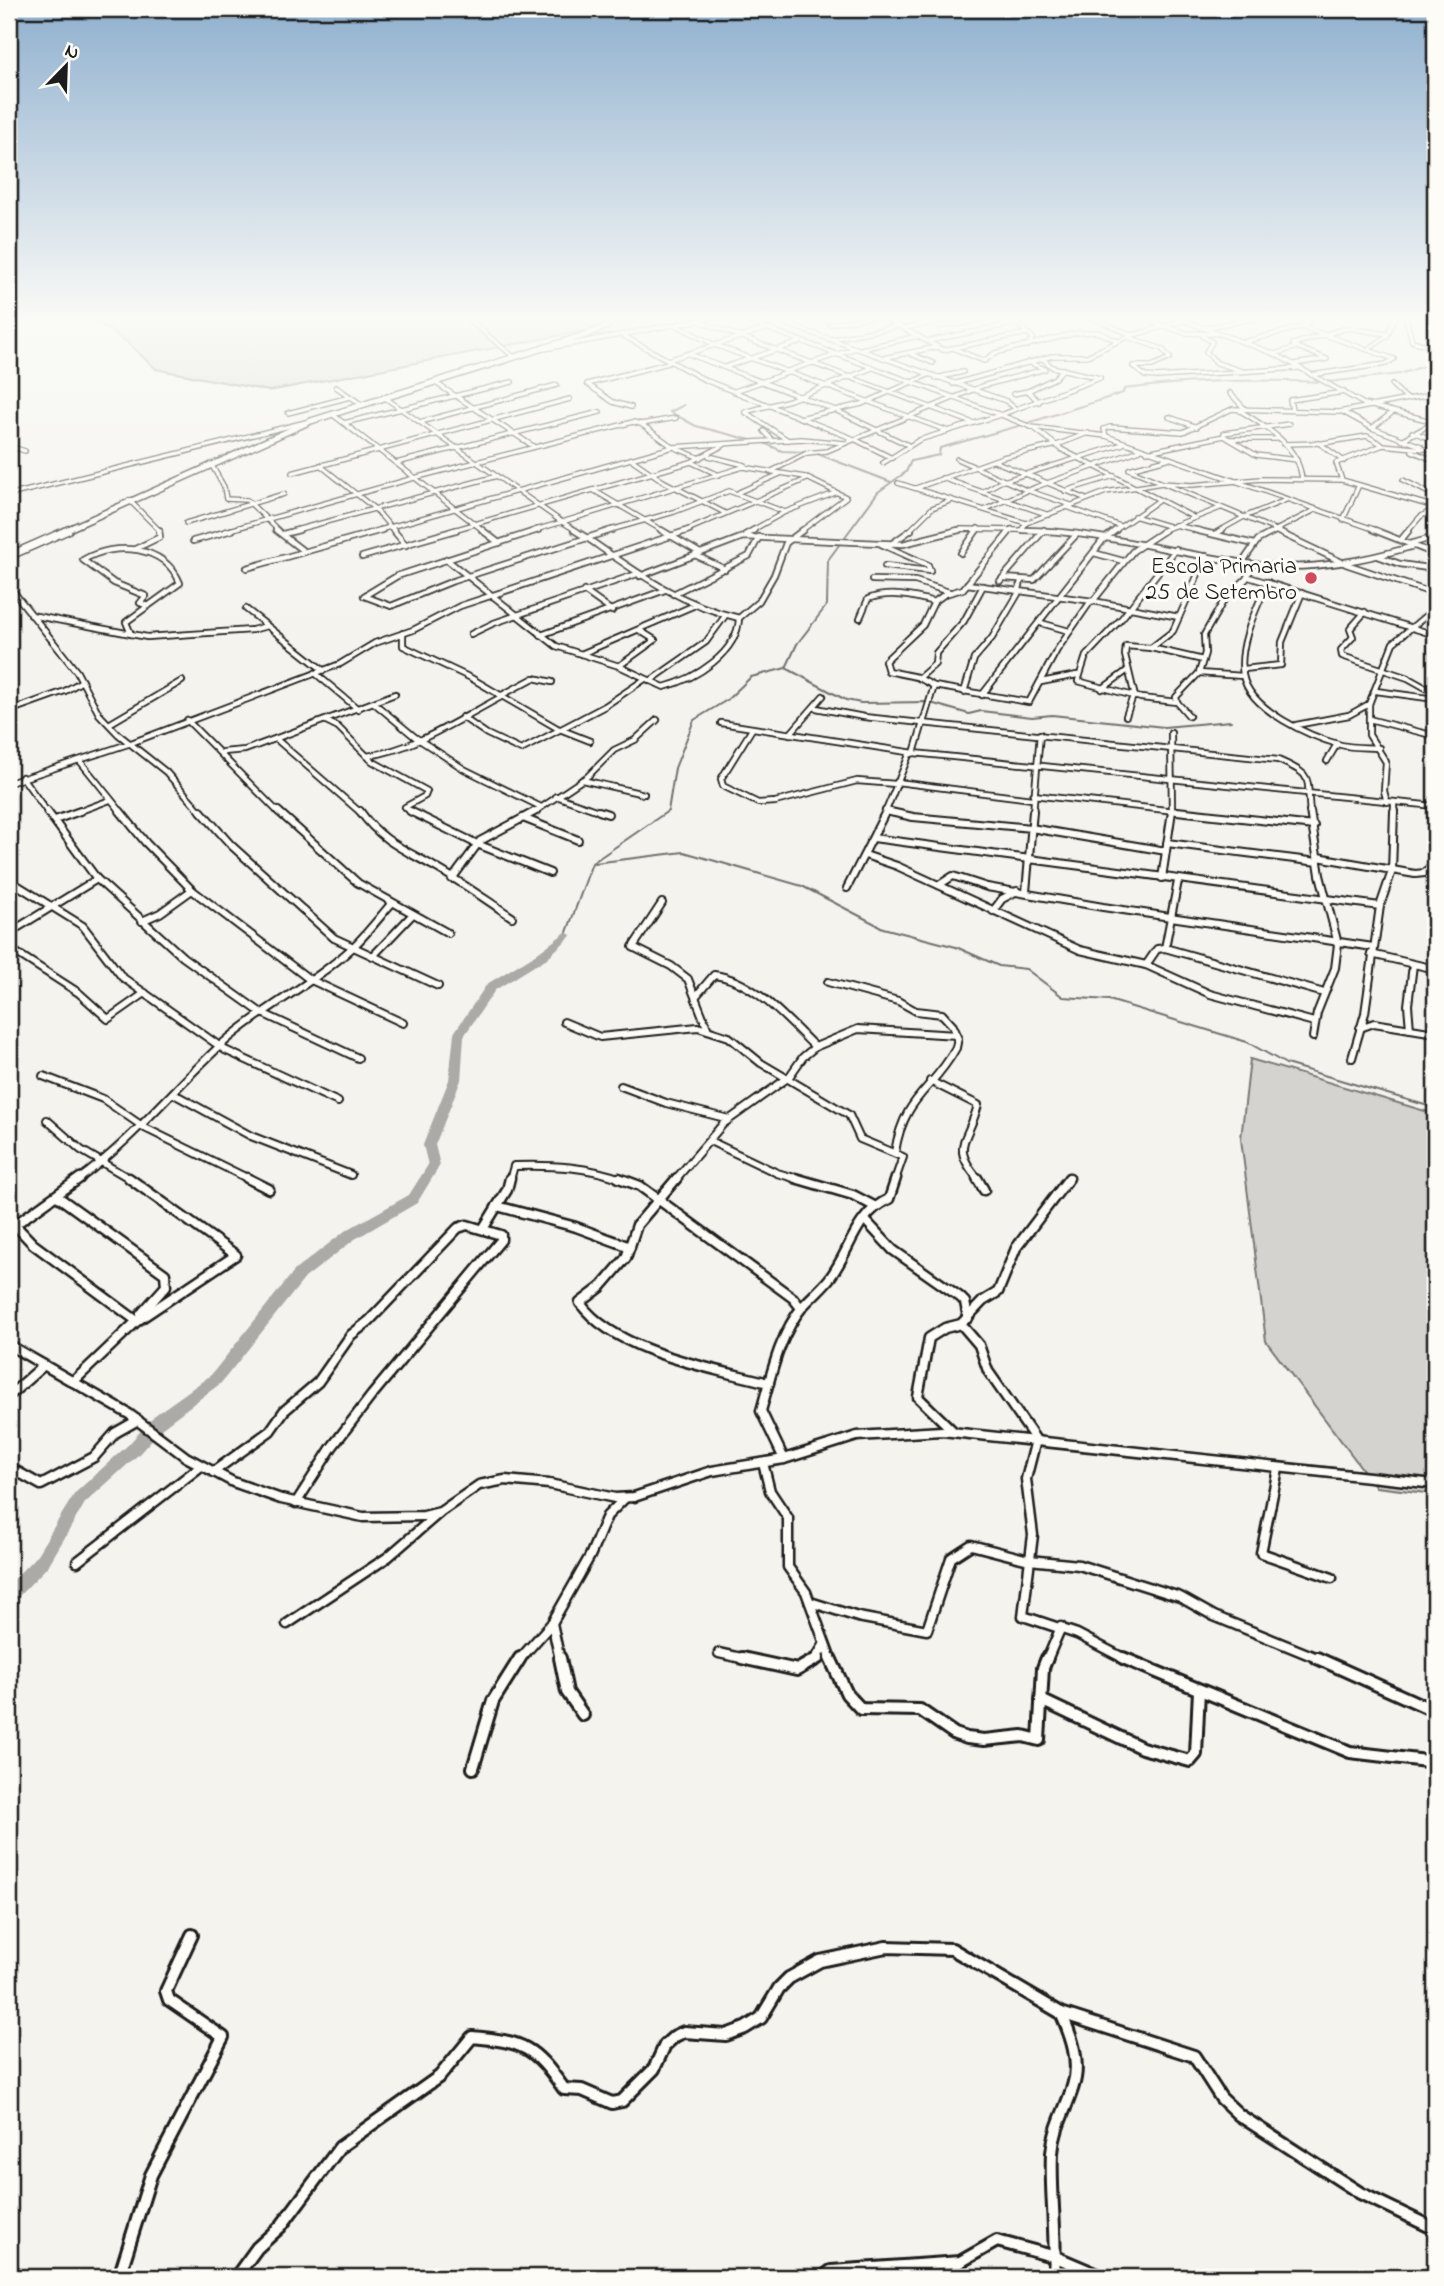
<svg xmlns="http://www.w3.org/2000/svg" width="1444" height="2286" font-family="'Indie Flower',sans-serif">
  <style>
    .built { fill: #e4e3de }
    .green { fill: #d4d3cf; stroke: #787876; stroke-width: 2 }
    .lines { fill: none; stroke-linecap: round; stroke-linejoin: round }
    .stream { stroke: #72716f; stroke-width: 2 }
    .river { fill: #abaaa6; fill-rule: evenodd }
    .street-far4-casing { stroke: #1c1c1c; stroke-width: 6 }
    .street-far3-casing { stroke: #1c1c1c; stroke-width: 8 }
    .street-far2-casing { stroke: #1c1c1c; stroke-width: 10 }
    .street-far1-casing { stroke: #1c1c1c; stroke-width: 13 }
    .street-casing { stroke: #1c1c1c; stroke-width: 16 }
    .secondary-far1-casing { stroke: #1c1c1c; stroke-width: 8 }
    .secondary-casing { stroke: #1c1c1c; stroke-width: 10 }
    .street-far4 { stroke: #fdfcf7; stroke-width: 3.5 }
    .street-far3 { stroke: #fdfcf7; stroke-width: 4.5 }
    .street-far2 { stroke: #fdfcf7; stroke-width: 6 }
    .street-far1 { stroke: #fdfcf7; stroke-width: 8 }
    .street { stroke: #fdfcf7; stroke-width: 10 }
    .secondary-far1 { stroke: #fdfcf7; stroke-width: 5 }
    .secondary { stroke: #fdfcf7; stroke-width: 7 }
    .poi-dot { fill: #d1495b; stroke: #fdfcf7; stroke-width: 2.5 }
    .labels { text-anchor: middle; stroke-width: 6; stroke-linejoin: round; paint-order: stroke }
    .far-poi-label { font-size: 23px; fill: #1c1c1c; stroke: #fdfcf7; text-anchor: end }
  </style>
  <rect width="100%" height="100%" fill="#f4f3ee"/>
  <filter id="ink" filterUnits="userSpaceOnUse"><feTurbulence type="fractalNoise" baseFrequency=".0143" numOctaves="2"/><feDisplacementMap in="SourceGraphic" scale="14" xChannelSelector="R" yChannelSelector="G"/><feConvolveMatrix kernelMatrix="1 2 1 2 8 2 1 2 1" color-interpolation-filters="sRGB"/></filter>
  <g filter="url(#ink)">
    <path class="built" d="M624 315H715L606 337 598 332 620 322Z"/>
    <g class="green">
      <path d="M87 315H576L594 329 269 391 156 369 128 343Z"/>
      <path d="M1250 1059 1435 1114V1494L1376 1487 1266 1341 1241 1139Z"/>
    </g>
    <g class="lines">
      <g class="stream">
        <path d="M1328 382 1400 374 1433 363"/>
        <path d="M684 405 670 412 696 426 755 441"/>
        <path d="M1028 423 1123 393 1124 389C1190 380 1257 379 1323 382"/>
        <path d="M764 443 782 451 806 452"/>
        <path d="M815 453 891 482"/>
        <path d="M786 668 846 700 861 703 927 702 969 714 981 711 1032 717 1052 715 1164 727 1231 721"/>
        <path d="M594 863 684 852 802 886 883 928 956 947 999 966 1026 969 1063 997 1109 1000 1247 1042 1286 1064 1435 1108"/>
        <path d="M566 935 592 863 668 811 675 768 694 720 727 700 751 677 786 668 797 644 827 605 828 560 878 492 906 472 911 461 939 455 940 448 1022 425"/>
      </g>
      <path class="river" d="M566 932 571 935 570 937 547 958 495 990 464 1036 461 1080 435 1145 440 1165 417 1203 355 1239 305 1278 221 1383 165 1425 138 1455 85 1503 48 1566 15 1600 9 1603V1584L36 1556 75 1493 128 1445 155 1415 211 1375 295 1270 345 1231 409 1195 428 1165 423 1145 449 1080 454 1033 487 984 539 952Z"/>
      <g class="street-far4-casing">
        <g id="street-far4">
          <path d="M385 315H411"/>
          <path d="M463 315 514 357"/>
          <path d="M731 315 1001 415"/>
          <path d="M761 315 1006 401 1016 409 1001 415 1031 427 1106 436 1379 531"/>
          <path d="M879 315 943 350 1027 333"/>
          <path d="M919 315 940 327"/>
          <path d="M1007 315 1033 338 1027 346"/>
          <path d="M1085 315 1132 335"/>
          <path d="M1133 315 1185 333 1217 334"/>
          <path d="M1169 315 1275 354 1364 404 1435 422"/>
          <path d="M1405 315 1412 341 1426 345"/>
          <path d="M699 321 973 423"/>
          <path d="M778 321 801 315"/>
          <path d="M830 324 881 315"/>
          <path d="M676 325 715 345 948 431"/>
          <path d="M937 326 960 324 997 315"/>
          <path d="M1302 327 1394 359 1386 364 1311 375"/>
          <path d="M905 328 931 323"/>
          <path d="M1202 328 1275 315"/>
          <path d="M622 335 705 380 854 439 892 458"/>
          <path d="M1203 336 1212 342 1206 352 1217 363 1242 371"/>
          <path d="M1128 337 1162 349 1170 358 1152 366H1133"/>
          <path d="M832 339 899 326"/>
          <path d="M928 341 1017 323"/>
          <path d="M1243 342 1302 327 1315 315"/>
          <path d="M544 349 727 315"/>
          <path d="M861 349 918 336"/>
          <path d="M955 349 984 361 995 353 1076 333 1098 332 1118 341"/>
          <path d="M1369 349 1387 336 1396 315"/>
          <path d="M689 354 835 410 908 445"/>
          <path d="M911 354 933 363"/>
          <path d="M1275 354 1297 347 1293 344 1347 328 1387 334"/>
          <path d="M883 358 937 347"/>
          <path d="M1043 359 1052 367 1100 378"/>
          <path d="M668 360 765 329"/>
          <path d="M1294 364 1327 359 1297 347"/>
          <path d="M1133 366 1145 376 1157 377 1299 368"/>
          <path d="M725 367 800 342"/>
          <path d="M785 372 856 348"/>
          <path d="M936 378 963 372"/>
          <path d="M9 381 12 378"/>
          <path d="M434 382 533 446"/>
          <path d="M953 384 1052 356H1087L1127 337 1182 321"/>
          <path d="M1392 385 1407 399"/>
          <path d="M336 387 361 404"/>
          <path d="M735 391 787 373"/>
          <path d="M1230 393 1245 409"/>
          <path d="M1013 394 1028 391"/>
          <path d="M384 397 562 522"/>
          <path d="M1039 402 1028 391 1055 378 1063 369"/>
          <path d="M631 407 613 402 587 384 668 363"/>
          <path d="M1016 409 1100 378"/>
          <path d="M1239 410C1266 427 1298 444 1302 479"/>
          <path d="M1292 410 1290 400 1344 392"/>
          <path d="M1343 412 1372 428 1421 446"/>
          <path d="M288 413 350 397"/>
          <path d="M332 414 484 531"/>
          <path d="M1169 417 1197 427"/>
          <path d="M800 418 862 404 928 375"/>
          <path d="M420 422 557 385"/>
          <path d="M344 423 512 382"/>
          <path d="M641 424 673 447 700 458"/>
          <path d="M1034 428 1061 449 1193 517"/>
          <path d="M1372 428 1393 412"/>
          <path d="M764 431 773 441"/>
          <path d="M1412 432 1435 440"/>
          <path d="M1106 436 1104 429 1110 427 1183 432 1232 409 1339 412 1435 394"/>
          <path d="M1224 436 1256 455 1297 460"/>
          <path d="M1230 439H1277"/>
          <path d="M788 440 745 412 790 400 872 368"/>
          <path d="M1402 440 1435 422"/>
          <path d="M1319 443 1344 461"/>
          <path d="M1283 444 1323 443 1367 436 1383 445"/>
          <path d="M9 446 25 451"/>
          <path d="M1412 451 1435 461"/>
          <path d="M1147 452 1224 436V433L1289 424"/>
          <path d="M709 456 745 465"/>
          <path d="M631 459 663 481 725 513"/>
          <path d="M957 459 1026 490 1071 505"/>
          <path d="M1167 459 1129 469 1278 531"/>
          <path d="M994 461 1084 498"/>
          <path d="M691 462 719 475"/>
          <path d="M396 463 600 412"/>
          <path d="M883 463 919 440 1000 415"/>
          <path d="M211 464 224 487 226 499 247 500 279 531"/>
          <path d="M320 465 375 509 394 531"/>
          <path d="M770 472 807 453 827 451 982 386 1045 369 1028 362"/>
          <path d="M292 473 570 399"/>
          <path d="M942 478 1049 515"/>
          <path d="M1342 480 1336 463 1383 445 1435 450"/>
          <path d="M1403 480 1435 496"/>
          <path d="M898 483 1026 523"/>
          <path d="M916 488 1003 457 1057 445 1088 433"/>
          <path d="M593 490 663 531"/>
          <path d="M1065 491 1114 476"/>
          <path d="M739 492 780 474"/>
          <path d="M982 492 1000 482 1123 444"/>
          <path d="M9 495 310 421"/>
          <path d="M129 500 160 531"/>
          <path d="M1067 507 1120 526"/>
          <path d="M986 509 1036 487 1140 450"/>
          <path d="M1134 516 1168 526"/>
          <path d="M1343 520 1359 485"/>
          <path d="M562 522 577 531"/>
          <path d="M562 522 743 467 805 477 846 497 801 531"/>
          <path d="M186 523 284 494"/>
          <path d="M1175 525 1202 531"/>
          <path d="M1022 529 1026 523 1106 492 1162 483 1192 485 1261 479 1342 480 1435 507"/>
          <path d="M226 531 414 478 633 422 641 424 676 418"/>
          <path d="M292 531 497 476"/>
          <path d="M376 531 673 447 802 439 845 443"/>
          <path d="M450 531 691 462 724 445"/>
          <path d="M532 531 562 522"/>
          <path d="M607 531 674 512 729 491 785 512"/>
          <path d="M685 531 807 479"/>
          <path d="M751 531 785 512 835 493"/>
          <path d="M909 531 932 508 952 500"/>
          <path d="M952 531 962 529 1056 531"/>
          <path d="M976 531 978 528"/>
          <path d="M1010 531 1012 529"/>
          <path d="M1114 531 1158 501"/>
          <path d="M1161 531 1220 508"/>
          <path d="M1219 531 1244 517 1286 500"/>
          <path d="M1274 531 1315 510"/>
          <path d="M1408 531 1420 517 1435 508"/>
        </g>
      </g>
      <g class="street-far3-casing">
        <g id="street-far3">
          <path d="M276 530 302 550"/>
          <path d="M393 530 406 545"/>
          <path d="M482 530 499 543"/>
          <path d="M538 530 397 576 364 596 391 606 453 581 587 538"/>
          <path d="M574 530 587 538"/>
          <path d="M661 530 700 553"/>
          <path d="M1011 530 963 589 945 594 934 602 923 625 885 661 888 671 917 677 934 686 914 753 1435 806"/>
          <path d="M1023 530C1104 531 1182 556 1261 565 1313 571 1365 560 1414 546"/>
          <path d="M1195 530 1254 544"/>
          <path d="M1274 530 1346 564 1435 594"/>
          <path d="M1374 530 1435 554"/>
          <path d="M283 534 299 530"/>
          <path d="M1215 534 1222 530"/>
          <path d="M745 535 754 530"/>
          <path d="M587 538C635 571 680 605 739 618L759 601 774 575 786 543 803 530"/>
          <path d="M587 538 612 530"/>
          <path d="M1401 540 1409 530"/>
          <path d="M193 541 232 530"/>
          <path d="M881 544 928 565 930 571"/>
          <path d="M891 544 911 530"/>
          <path d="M1410 544 1435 537"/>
          <path d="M135 549 160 537 159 530"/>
          <path d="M1176 549 1122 618 1086 656 1078 681 1141 698 1177 702 1189 716"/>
          <path d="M961 553 977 530"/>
          <path d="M1094 553 1123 561"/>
          <path d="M695 555 725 569"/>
          <path d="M1378 556 1400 564 1435 569"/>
          <path d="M362 557 456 530"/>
          <path d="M446 559 556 646 619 666 664 687C695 679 738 653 739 618"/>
          <path d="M1242 563 1258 540 1277 530"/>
          <path d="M885 566 930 571"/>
          <path d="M247 568 382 530"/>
          <path d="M640 576 743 537 903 544 959 530"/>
          <path d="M1249 577 1435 635"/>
          <path d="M1003 578 1034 580 1077 534"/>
          <path d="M872 580 915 581 949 592"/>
          <path d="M1000 581 1044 530"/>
          <path d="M1268 582C1256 610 1238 644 1243 675 1249 710 1311 737 1341 745 1353 748 1366 747 1379 748"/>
          <path d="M967 584 1093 601 1179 617"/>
          <path d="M9 586 77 672 99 714 118 734 166 772 202 813"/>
          <path d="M584 591 612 611"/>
          <path d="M673 594 749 556 759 537"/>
          <path d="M1093 601 1133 551 1165 530"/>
          <path d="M246 609 323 670"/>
          <path d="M1365 612 1350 629 1353 637 1341 650 1342 656 1408 678 1426 688"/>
          <path d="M31 615 147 637 252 630 267 626"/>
          <path d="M860 618 868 599C889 591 913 596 934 602"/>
          <path d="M1041 623 1069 631"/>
          <path d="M403 633V646L471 678 557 728 590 741"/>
          <path d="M131 634 126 622 180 583C165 545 115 541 83 560L114 583 146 596 140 603 148 606"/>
          <path d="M471 634 494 623 637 574"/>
          <path d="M541 635 665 590"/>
          <path d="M1151 648 1173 631 1206 556"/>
          <path d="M581 654 695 605"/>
          <path d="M619 666 655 640 639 630"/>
          <path d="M1244 669 1281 665 1282 642 1302 593"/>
          <path d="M315 673 358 709"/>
          <path d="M1199 673 1243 676"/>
          <path d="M919 678 935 664 936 653 964 621 983 586"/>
          <path d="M650 681 706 642 725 616"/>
          <path d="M1041 682 1077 675"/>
          <path d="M934 686 1029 702 1057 650 1091 601"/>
          <path d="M1102 689 1128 670"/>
          <path d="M1376 691 1435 699"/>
          <path d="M964 692 974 659 992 638 1018 594 1021 581"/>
          <path d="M502 695 534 678 552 682"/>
          <path d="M982 695 1103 540 1116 530"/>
          <path d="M1135 697 1125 655 1126 646 1151 648 1203 660"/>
          <path d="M1177 702 1176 697 1199 673 1205 653 1204 635 1224 600 1246 579 1253 565"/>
          <path d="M374 703 415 737 464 769 541 807"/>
          <path d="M816 708 864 717 1278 760C1315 776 1306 776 1310 813"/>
          <path d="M9 711 65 691 82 681"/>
          <path d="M1126 716 1133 696"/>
          <path d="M462 717 487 734 521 750 605 706 645 679"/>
          <path d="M1369 719 1435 736"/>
          <path d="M187 720 279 813"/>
          <path d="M326 721 338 727 372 761 427 791 425 796 405 807 412 813"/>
          <path d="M721 723 914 753"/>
          <path d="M109 724 182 681"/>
          <path d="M1296 725 1349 715 1369 704"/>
          <path d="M752 729 721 779 723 786 758 803 775 802 857 781 896 784"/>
          <path d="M1171 733 1172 813"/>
          <path d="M790 734 823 696"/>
          <path d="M276 739 361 813"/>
          <path d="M9 741 13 746"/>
          <path d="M223 752 245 750 395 694"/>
          <path d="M367 756C414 750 461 718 503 696"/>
          <path d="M80 761 122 813"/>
          <path d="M1327 761 1337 744"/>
          <path d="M22 777 48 813"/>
          <path d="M582 780 644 794"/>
          <path d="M897 782 1032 799"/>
          <path d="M9 783 131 743 340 664 375 643 413 630 460 606 689 530"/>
          <path d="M1033 795 1193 813"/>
          <path d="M556 796 604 813"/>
          <path d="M1387 802 1384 791 1386 762 1369 735V704L1393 643 1435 608"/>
          <path d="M886 811 893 813"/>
          <path d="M75 813 110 800"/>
          <path d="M533 813 588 776 614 750 635 740 657 720"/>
          <path d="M885 813 909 755 914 753"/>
          <path d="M1033 813 1040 734"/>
          <path d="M1394 813V803"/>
        </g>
      </g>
      <g class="street-far2-casing">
        <g id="street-far2">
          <path d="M47 811 97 879 183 957 260 1012 358 1058"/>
          <path d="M120 811 146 843 192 890 309 979 403 1023"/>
          <path d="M201 811 231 845 334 938 438 986"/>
          <path d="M278 811 358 883 448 933"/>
          <path d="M360 811C380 840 403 849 433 866 460 881 486 900 512 917"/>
          <path d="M410 811 477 844 550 873"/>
          <path d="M599 811 608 814"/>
          <path d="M886 811 913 817 1031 828 1166 851"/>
          <path d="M1177 811 1314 826"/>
          <path d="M1310 811 1320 875 1338 944 1335 968 1317 1013 1313 1037"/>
          <path d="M523 818 578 840"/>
          <path d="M55 820 80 811"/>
          <path d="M873 838 1380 906"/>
          <path d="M1167 843 1318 862"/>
          <path d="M865 855 897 866 1080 950 1146 965 1210 994 1314 1022"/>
          <path d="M1318 857 1415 874 1425 873 1435 862"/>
          <path d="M1162 878 1172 811"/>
          <path d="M452 879 480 841 536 811"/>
          <path d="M9 880 83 926 122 977 225 1050 338 1102"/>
          <path d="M939 885 953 876 987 887 1103 907 1373 947"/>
          <path d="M847 888 886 811"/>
          <path d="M1026 892 1033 811"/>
          <path d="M662 903 633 947 671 966 688 979 708 1030"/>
          <path d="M993 911 1002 899 1017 891"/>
          <path d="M142 921 160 913 192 890"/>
          <path d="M9 933 97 879"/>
          <path d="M9 948 79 993 108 1019 145 993"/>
          <path d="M1165 948 1178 881"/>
          <path d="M1371 954 1435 969"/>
          <path d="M373 956 412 915"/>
          <path d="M1146 965 1157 949 1165 948 1324 993"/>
          <path d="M828 982 898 1001 916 1011 942 1014 953 1026 958 1037 956 1048C933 1091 904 1095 895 1152"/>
          <path d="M696 996 714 975C754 980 787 1020 815 1047"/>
          <path d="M564 1022 600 1037 698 1027 729 1037 761 1063 849 1115 860 1139 903 1157 895 1180"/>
          <path d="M1360 1028 1374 1023 1435 1033"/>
          <path d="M1410 1029 1408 1005 1413 965"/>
          <path d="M1352 1058 1365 1013 1380 906 1392 871 1394 811"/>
          <path d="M43 1076 103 1099 145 1128 251 1180"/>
          <path d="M930 1081 978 1105C968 1143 949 1145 979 1180"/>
          <path d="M621 1086 666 1103 729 1119"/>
          <path d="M174 1094 251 1136 351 1175"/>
          <path d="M47 1120 81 1150 132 1180"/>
          <path d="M710 1141 777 1173 801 1180"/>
          <path d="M78 1180C132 1141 173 1089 222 1044 262 1008 312 985 352 948 366 935 378 919 391 904"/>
          <path d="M510 1180 514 1166C552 1165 588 1166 624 1180"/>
          <path d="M675 1180 723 1124 789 1077 803 1057 815 1047 858 1029 957 1035"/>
          <path d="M1068 1180 1070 1177"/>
        </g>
      </g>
      <g class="street-far1-casing">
        <g id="street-far1">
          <path d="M247 1178 269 1189"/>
          <path d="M619 1178 640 1186 793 1298 801 1308"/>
          <path d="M677 1178 637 1225 626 1258 601 1287 580 1303C616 1353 712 1368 769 1383"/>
          <path d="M795 1178 853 1195 874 1206"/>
          <path d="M977 1178 984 1190"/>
          <path d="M57 1196 165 1274 166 1286 141 1314"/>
          <path d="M497 1206 576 1227 630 1247"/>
          <path d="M865 1220 893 1250 960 1297 965 1302 968 1318"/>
          <path d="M15 1225 33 1244 137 1321"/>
          <path d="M9 1229 80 1178"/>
          <path d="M483 1229 507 1190 510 1178"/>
          <path d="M961 1324 979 1345 988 1371 1036 1440 1026 1479 1033 1535 1023 1616 1077 1634 1127 1660"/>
          <path d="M9 1345 129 1414 186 1457 233 1482 281 1499 363 1517 424 1516 440 1512 479 1485 505 1480 549 1484 615 1498 634 1497 712 1471 784 1459 857 1436 942 1431 1435 1484"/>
          <path d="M73 1382 137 1321 236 1255 129 1178"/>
          <path d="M9 1396 44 1365"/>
          <path d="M953 1431 918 1397 929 1338 945 1328 961 1324 983 1301 998 1292 1016 1248 1069 1178"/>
          <path d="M784 1459 761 1411C771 1376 779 1335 803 1306 811 1297 821 1289 829 1279 851 1251 854 1215 889 1199L896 1178"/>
          <path d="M763 1463 770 1491 788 1518V1567L806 1592 831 1660"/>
          <path d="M9 1467 41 1485 94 1457 115 1433 138 1420"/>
          <path d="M1278 1469 1261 1553 1332 1578"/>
          <path d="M213 1472 270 1431 284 1411 318 1382 351 1335 369 1321 458 1228 467 1225 501 1235V1240L372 1395 332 1447 296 1503"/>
          <path d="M77 1562 201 1466"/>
          <path d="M810 1602 858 1617 927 1630 951 1558 971 1545 1029 1560 1079 1565 1180 1597 1214 1616 1322 1660"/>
          <path d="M552 1623 560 1660"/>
          <path d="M287 1624 388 1557 439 1513"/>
          <path d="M719 1653 750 1660"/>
          <path d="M519 1660 552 1623 590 1556 607 1516 625 1498"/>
          <path d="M815 1660 824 1645"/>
          <path d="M1047 1660 1061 1627"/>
        </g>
      </g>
      <g class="street-casing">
        <g id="street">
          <path d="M560 1658 567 1692 583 1715"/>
          <path d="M742 1658 797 1670 818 1658"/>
          <path d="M830 1658 847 1694 861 1709 920 1710 955 1734 967 1738 984 1740 1023 1736 1039 1740 1043 1668 1047 1658"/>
          <path d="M1123 1658 1350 1752 1435 1762"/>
          <path d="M1317 1658 1435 1711"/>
          <path d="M1041 1700 1142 1748 1190 1761 1196 1754 1199 1690"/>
          <path d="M473 1768 493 1701 520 1658"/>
          <path d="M119 2277 151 2175 223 2037 169 2000 166 1991 192 1935"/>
          <path d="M236 2277 257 2248 281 2226 340 2147 440 2076 472 2037C525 2042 533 2046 564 2089L582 2090 612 2103 622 2101 654 2069 665 2045 675 2036 684 2032 726 2035 745 2028 761 2018 779 1988 789 1978 820 1961 886 1947 952 1949 1061 2013 1194 2056 1221 2098 1239 2115 1360 2193 1435 2229"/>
          <path d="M823 2277 831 2271 960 2262 997 2241 1056 2257 1103 2277"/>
          <path d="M1054 2277C1057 2235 1050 2194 1052 2153 1054 2127 1066 2110 1073 2086 1081 2062 1071 2035 1061 2013"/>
        </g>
      </g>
      <g class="secondary-far1-casing">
        <path id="secondary-far1" d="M64 531 311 421 588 334 607 326 618 315"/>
      </g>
      <g class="secondary-casing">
        <path id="secondary" d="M9 556 68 530"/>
      </g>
      <use href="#street-far4" class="street-far4"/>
      <use href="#street-far3" class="street-far3"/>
      <use href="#street-far2" class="street-far2"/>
      <use href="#street-far1" class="street-far1"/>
      <use href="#street" class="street"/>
      <use href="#secondary-far1" class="secondary-far1"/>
      <use href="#secondary" class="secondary"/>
    </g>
  </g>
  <linearGradient id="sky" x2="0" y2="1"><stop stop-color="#8fb0ce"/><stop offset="0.5" stop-color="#fafaf7"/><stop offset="1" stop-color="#fafaf7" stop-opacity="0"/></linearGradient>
  <rect width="1444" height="636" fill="url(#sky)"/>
  <circle class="poi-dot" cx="1311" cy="578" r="7"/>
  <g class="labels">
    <g class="far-poi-label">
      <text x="1297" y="573">Escola Primaria<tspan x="1297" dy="26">25 de Setembro</tspan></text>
    </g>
  </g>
  <rect width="1444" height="2286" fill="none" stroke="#fdfcf7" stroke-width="35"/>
  <rect x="18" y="18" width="1409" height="2251" fill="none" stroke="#1c1c1c" stroke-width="2.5" filter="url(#ink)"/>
  <g transform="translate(66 66) rotate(23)" stroke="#fdfcf7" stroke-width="5" paint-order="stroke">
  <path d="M0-5L12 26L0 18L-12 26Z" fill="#1c1c1c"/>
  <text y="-10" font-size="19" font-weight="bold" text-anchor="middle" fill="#1c1c1c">N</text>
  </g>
</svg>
